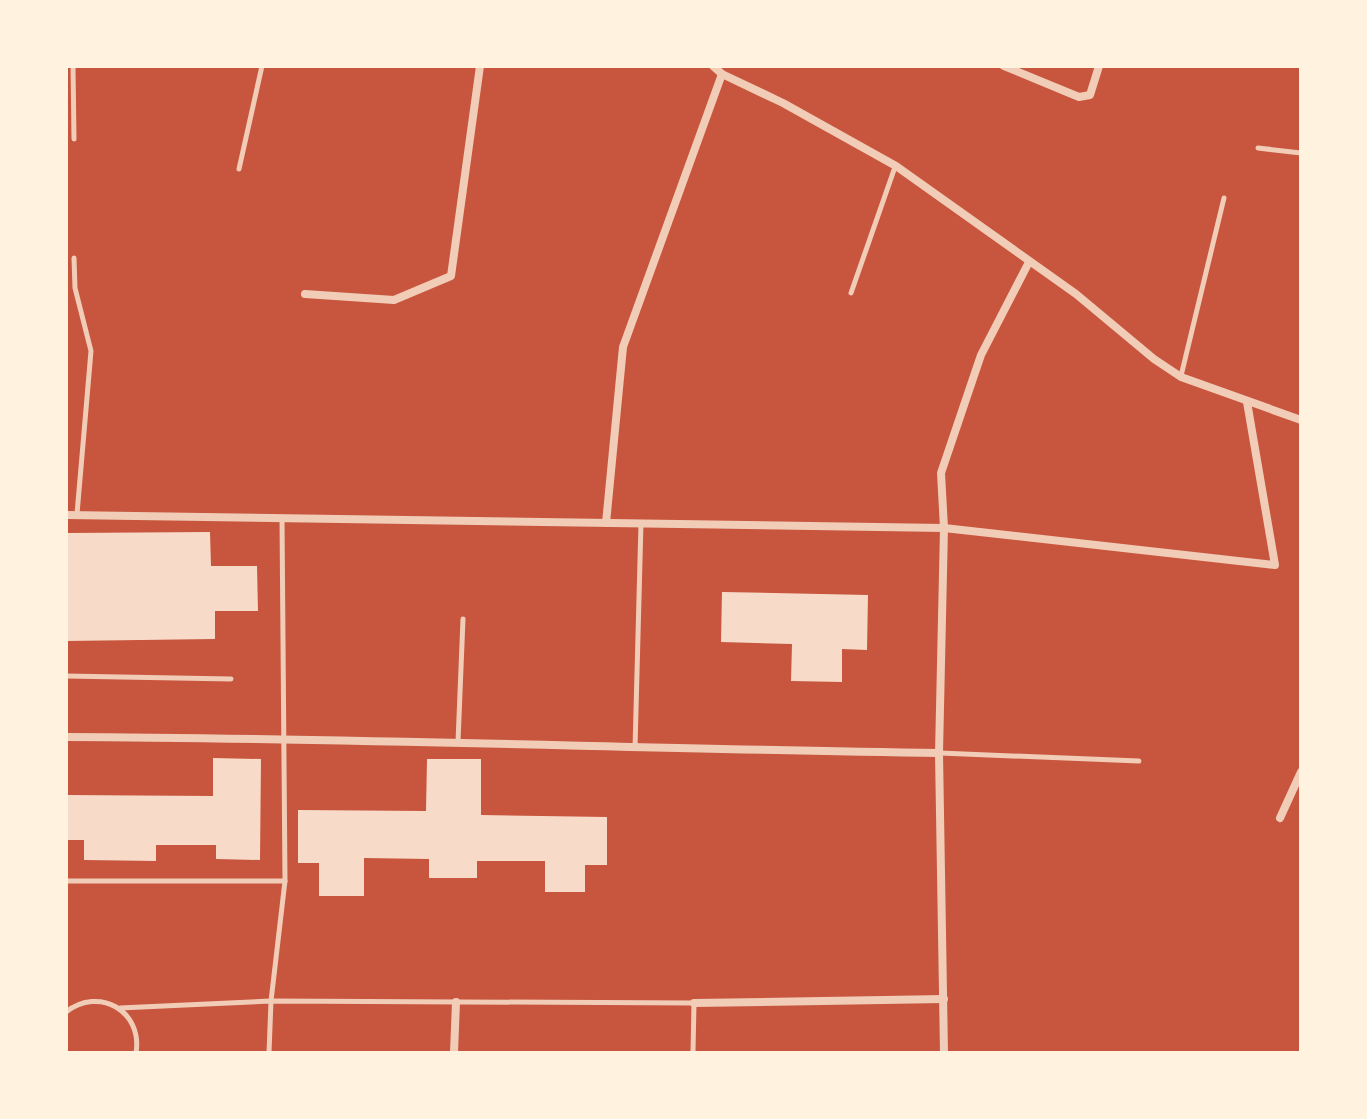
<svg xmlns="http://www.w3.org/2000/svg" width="1367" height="1119" font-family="Arial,sans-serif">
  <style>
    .building { fill: #f7dbc8 }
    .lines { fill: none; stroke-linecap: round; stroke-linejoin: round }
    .service { stroke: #f1ccb7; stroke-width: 5 }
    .minor { stroke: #f1ccb7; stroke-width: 8 }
  </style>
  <rect width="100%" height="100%" fill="#c8553d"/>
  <g class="building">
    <path d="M210 532 211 566H257L258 611H215V639L66 641V533Z"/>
    <path d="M722 592 868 595 867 650 842 649V682L791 681 792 644 721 642Z"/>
    <path d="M213 758 261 759 260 860 216 859V845H156V861L84 860V840H66V795L213 796Z"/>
    <path d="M427 759H481V815L607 817V865H585V892H545V861H477V878H429V859L364 858V896H319V863H298V810L426 811Z"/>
  </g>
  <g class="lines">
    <g class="service">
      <path d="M73 66 74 139"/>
      <path d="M1258 148 1301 153"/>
      <path d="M239 169 262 66"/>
      <path d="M74 258 75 288 91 351 77 514"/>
      <path d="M851 293 895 167"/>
      <path d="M1181 376 1224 198"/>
      <path d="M66 676 231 679"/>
      <path d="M458 742 463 619"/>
      <path d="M635 748 641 523"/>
      <path d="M940 753 1139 761"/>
      <path d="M66 881H285"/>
      <path d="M120 1008 271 1001 694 1003 693 1053"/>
      <path d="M66 1012C99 986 143 1011 136 1053"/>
      <path d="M269 1053 271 1001 285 881 282 519"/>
    </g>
    <g class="minor">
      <path d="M713 66 722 74 783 103 896 166 1076 294 1154 359 1181 377 1301 420"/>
      <path d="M1004 66 1079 97 1090 95 1099 66"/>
      <path d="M305 294 394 300 451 276 480 66"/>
      <path d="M66 515 944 528 1275 565 1247 402"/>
      <path d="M606 523 623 347 722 74"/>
      <path d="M66 737C357 738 648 749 939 753"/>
      <path d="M1280 818 1301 772"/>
      <path d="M694 1003 944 999"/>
      <path d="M454 1053 456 1002"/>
      <path d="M944 1053 939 753 944 528 941 473 981 355 1029 262"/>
    </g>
  </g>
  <rect width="1367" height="1119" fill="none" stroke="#fff3e0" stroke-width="136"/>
</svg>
